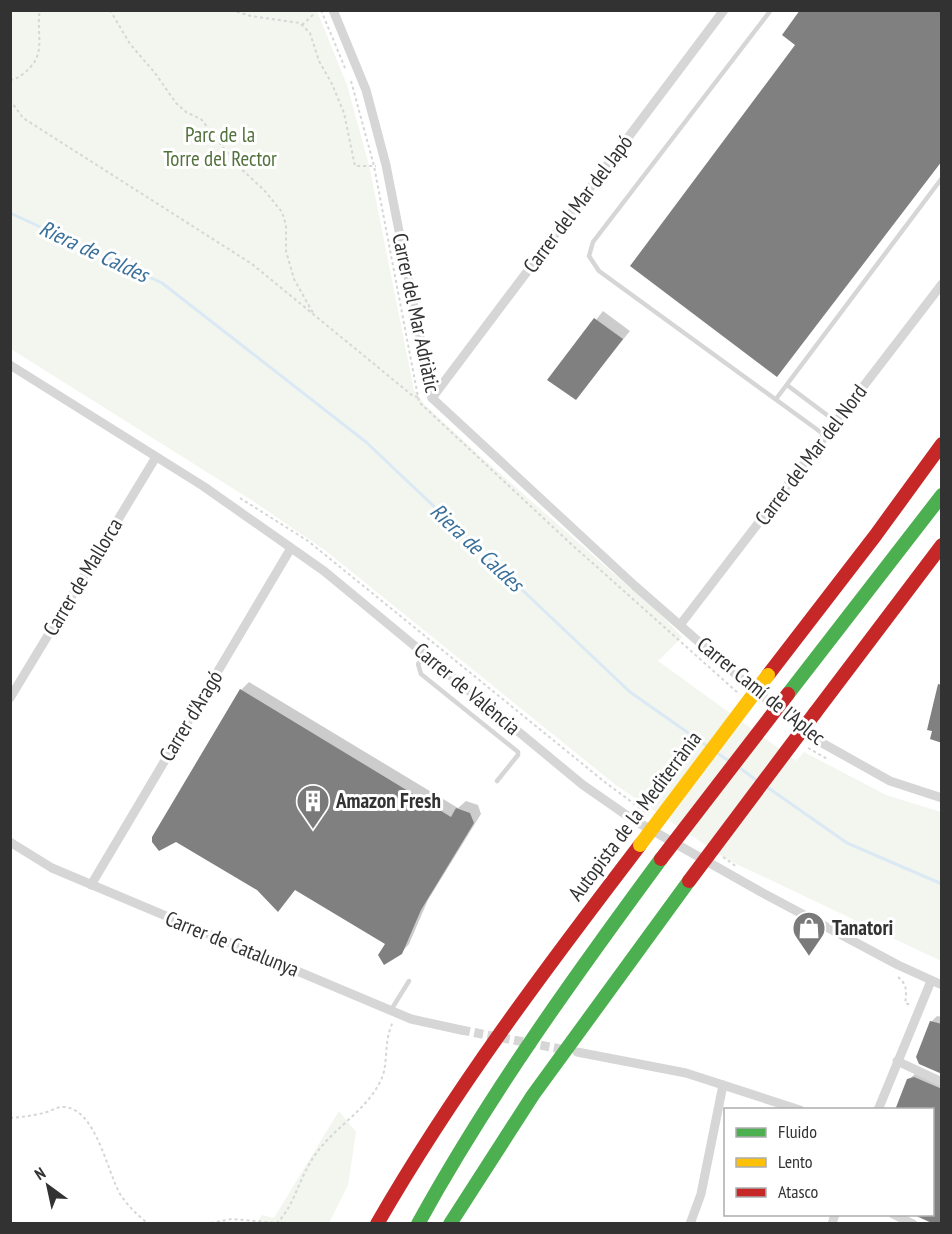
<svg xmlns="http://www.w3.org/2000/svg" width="952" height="1234" font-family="'PT Sans Narrow',sans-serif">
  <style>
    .green { fill: #f2f6ee }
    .shadow { fill: #0003 }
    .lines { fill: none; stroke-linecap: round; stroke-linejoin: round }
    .stream { stroke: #dbe9f4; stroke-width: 3 }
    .building { fill: #808080 }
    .street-tunnel { stroke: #d6d6d6; stroke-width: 9; stroke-dasharray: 9 4.5; stroke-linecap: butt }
    .path { stroke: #d6d6d6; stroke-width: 2; stroke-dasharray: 3 3; stroke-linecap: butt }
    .lane { stroke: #d6d6d6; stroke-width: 4.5 }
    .street { stroke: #d6d6d6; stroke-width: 9 }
    .fast { stroke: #4caf50; stroke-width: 14 }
    .jam { stroke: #c62828; stroke-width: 14 }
    .slow-bridge { stroke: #ffc107; stroke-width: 14 }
    .jam-bridge { stroke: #c62828; stroke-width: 14 }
    .labels { text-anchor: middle; stroke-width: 6; stroke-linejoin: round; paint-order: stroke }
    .park-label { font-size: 21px; fill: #52713c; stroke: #fff }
    .street-label { font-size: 21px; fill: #323232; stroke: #fff }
    .poi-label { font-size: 21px; font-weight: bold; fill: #323232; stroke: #fff; text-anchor: start }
    .water-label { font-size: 22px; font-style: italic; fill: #3a709a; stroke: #fff }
  </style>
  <rect width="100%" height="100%" fill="#fff"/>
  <g class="green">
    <path d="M10 11H317L347 85 369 165 414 390 425 405 479 455 662 616 682 637 658 661 796 761 804 752 886 795 941 812V961L728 860 617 786 326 551 256 503 11 349Z"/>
    <path d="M339 1111 356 1132 348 1185 329 1223H257L262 1215 274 1218Z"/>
  </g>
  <g class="shadow">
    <path d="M603 311 630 331 576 398 549 380Z"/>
    <path d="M249 682 458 808 466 801 478 805 481 814 428 900 409 944 401 953 296 889 241 690Z"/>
    <path d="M937 1016 942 1017V1073L931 1022Z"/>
    <path d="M915 1074 942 1080V1224H937L918 1214H932V1110L908 1080Z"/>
  </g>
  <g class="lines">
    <g class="stream">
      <path d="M10 213 162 283 366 442 630 692 707 746"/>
      <path d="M717 753 729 761"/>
      <path d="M740 768 756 780"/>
      <path d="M767 787 847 843 942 884"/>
    </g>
  </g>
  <g class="building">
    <path d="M800 10H942V161L777 377 630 266 795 45 782 35Z"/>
    <path d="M594 318 623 339 576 400 547 380Z"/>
    <path d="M938 684 942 685V743L930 739 932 731 927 730Z"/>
    <path d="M240 689 451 817 456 808 470 813 474 823 421 910 402 954 384 965 378 955 385 944 295 890 278 912 257 890 176 842 159 851 152 842V837Z"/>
    <path d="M930 1021 942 1024V1074L919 1064 916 1057Z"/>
    <path d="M914 1077 942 1089V1224H934L914 1215H933V1110H895L907 1079Z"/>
  </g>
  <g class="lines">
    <path class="street-tunnel" d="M461 1030 566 1050"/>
    <g class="path">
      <path d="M110 10 130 44 155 73 176 103 186 112 201 119 238 166 264 190 282 212 286 225V251L294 279 313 313"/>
      <path d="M231 10 251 16 300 23 310 33 319 61 332 84 344 113 355 166H376"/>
      <path d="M321 10 345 68"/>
      <path d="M302 25 315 13"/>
      <path d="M10 80C16 79 19 77 23 74 49 54 35 35 40 10"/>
      <path d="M351 81 374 166 419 402 570 543 737 692"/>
      <path d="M10 100 23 118 252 264 413 396 418 397"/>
      <path d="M240 498 308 541 606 783 648 814"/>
      <path d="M808 748 829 760"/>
      <path d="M723 857 737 867"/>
      <path d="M898 977C907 984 907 992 905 1003L911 1005"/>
      <path d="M10 1118C21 1117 32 1116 43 1113 50 1112 57 1106 65 1107 96 1110 107 1171 120 1194 128 1206 137 1215 149 1224"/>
      <path d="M205 1224 232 1219 277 1223C293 1207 298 1183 310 1163 328 1130 365 1114 381 1080 389 1063 383 1042 393 1022"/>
    </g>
    <g class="lane">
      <path d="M771 10 593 242 589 256 599 271 826 436"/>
      <path d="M787 385 835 421"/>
      <path d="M776 399 942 178"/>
      <path d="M426 655 418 664 421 674 518 752V755L497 781"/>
      <path d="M391 1010 409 981"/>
    </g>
    <g class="street">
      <path d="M333 10 366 90 386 165 432 398 635 586 739 677 815 739 890 781 942 798"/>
      <path d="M10 365 203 486 324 571 583 785 632 819 761 892 898 965 942 985"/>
      <path d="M432 398 724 10"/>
      <path d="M680 625 942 284"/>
      <path d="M10 698 156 457"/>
      <path d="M10 842 52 868 411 1019 461 1030"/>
      <path d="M91 885 291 548"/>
      <path d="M577 1052 686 1073 800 1110"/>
      <path d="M897 1061 942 1082"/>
      <path d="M878 1110 931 981"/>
      <path d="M893 1214 913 1224"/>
      <path d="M690 1224 701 1194 723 1085"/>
      <path d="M832 1224 835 1214"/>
    </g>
    <g class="fast">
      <path d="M788 694 942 495"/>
      <path d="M418 1224C489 1095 574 977 661 859"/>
      <path d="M450 1224 533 1095 689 881"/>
    </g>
    <g class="jam">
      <path d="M768 675 875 536 942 444"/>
      <path d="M815 713 942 545"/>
      <path d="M377 1224C454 1090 546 968 640 845"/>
    </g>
    <path class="slow-bridge" d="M640 845 768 675"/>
    <g class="jam-bridge">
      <path d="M661 859 788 694"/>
      <path d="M689 881 815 713"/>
    </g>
  </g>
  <defs>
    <g id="building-pin" transform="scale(1.725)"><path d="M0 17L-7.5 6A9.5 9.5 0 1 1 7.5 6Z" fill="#7a7a7a" stroke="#fff"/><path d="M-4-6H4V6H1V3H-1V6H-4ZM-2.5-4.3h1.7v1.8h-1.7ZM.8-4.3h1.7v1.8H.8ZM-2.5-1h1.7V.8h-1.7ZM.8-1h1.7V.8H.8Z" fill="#fff"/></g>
    <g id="shop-pin" transform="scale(1.725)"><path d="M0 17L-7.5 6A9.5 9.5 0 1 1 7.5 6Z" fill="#7a7a7a" stroke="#fff"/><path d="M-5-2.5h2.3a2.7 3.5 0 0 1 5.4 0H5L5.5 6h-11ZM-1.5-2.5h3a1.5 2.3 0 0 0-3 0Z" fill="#fff"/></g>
  </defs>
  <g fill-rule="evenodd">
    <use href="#building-pin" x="313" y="801"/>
    <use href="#shop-pin" x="809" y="928"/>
  </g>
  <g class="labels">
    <g class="park-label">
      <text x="220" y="142">Parc de la<tspan x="220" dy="24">Torre del Rector</tspan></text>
    </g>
    <g class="street-label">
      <text transform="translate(578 204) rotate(-53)" y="7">Carrer del Mar del Japó</text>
      <text transform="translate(416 313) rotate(78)" y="7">Carrer del Mar Adriàtic</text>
      <text transform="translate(811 455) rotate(-53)" y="7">Carrer del Mar del Nord</text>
      <text transform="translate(83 577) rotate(-59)" y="7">Carrer de Mallorca</text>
      <text transform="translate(467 689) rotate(40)" y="7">Carrer de València</text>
      <text transform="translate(761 691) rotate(39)" y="7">Carrer Camí de l'Aplec</text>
      <text transform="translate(191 716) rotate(-59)" y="7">Carrer d'Aragó</text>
      <text transform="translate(635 816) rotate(-53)" y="7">Autopista de la Mediterrània</text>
      <text transform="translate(232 944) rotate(22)" y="7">Carrer de Catalunya</text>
    </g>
    <g class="poi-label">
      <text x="336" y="808">Amazon Fresh</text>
      <text x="832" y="935">Tanatori</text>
    </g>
    <g class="water-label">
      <text transform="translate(94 251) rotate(25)" y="8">Riera de Caldes</text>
      <text transform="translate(477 547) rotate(43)" y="8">Riera de Caldes</text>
    </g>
  </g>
  <rect width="952" height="1234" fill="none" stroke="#323232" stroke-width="24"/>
  <rect x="724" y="1108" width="210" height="108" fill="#ffffff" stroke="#adadad" stroke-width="1.5"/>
  <rect x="736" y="1128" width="30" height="9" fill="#4caf50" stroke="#adadad" stroke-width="1.5"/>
  <text x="778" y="1138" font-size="18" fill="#323232">Fluido</text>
  <rect x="736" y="1158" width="30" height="9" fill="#ffc107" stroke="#adadad" stroke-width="1.5"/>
  <text x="778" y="1168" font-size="18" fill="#323232">Lento</text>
  <rect x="736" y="1188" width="30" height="9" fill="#c62828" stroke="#adadad" stroke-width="1.5"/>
  <text x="778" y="1198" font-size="18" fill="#323232">Atasco</text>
  <g transform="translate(48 1186) rotate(327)" stroke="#ffffff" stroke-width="4.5" paint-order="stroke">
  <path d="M0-4.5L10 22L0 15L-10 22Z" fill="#323232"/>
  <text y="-9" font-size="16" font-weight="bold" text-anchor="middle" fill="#323232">N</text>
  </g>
</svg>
